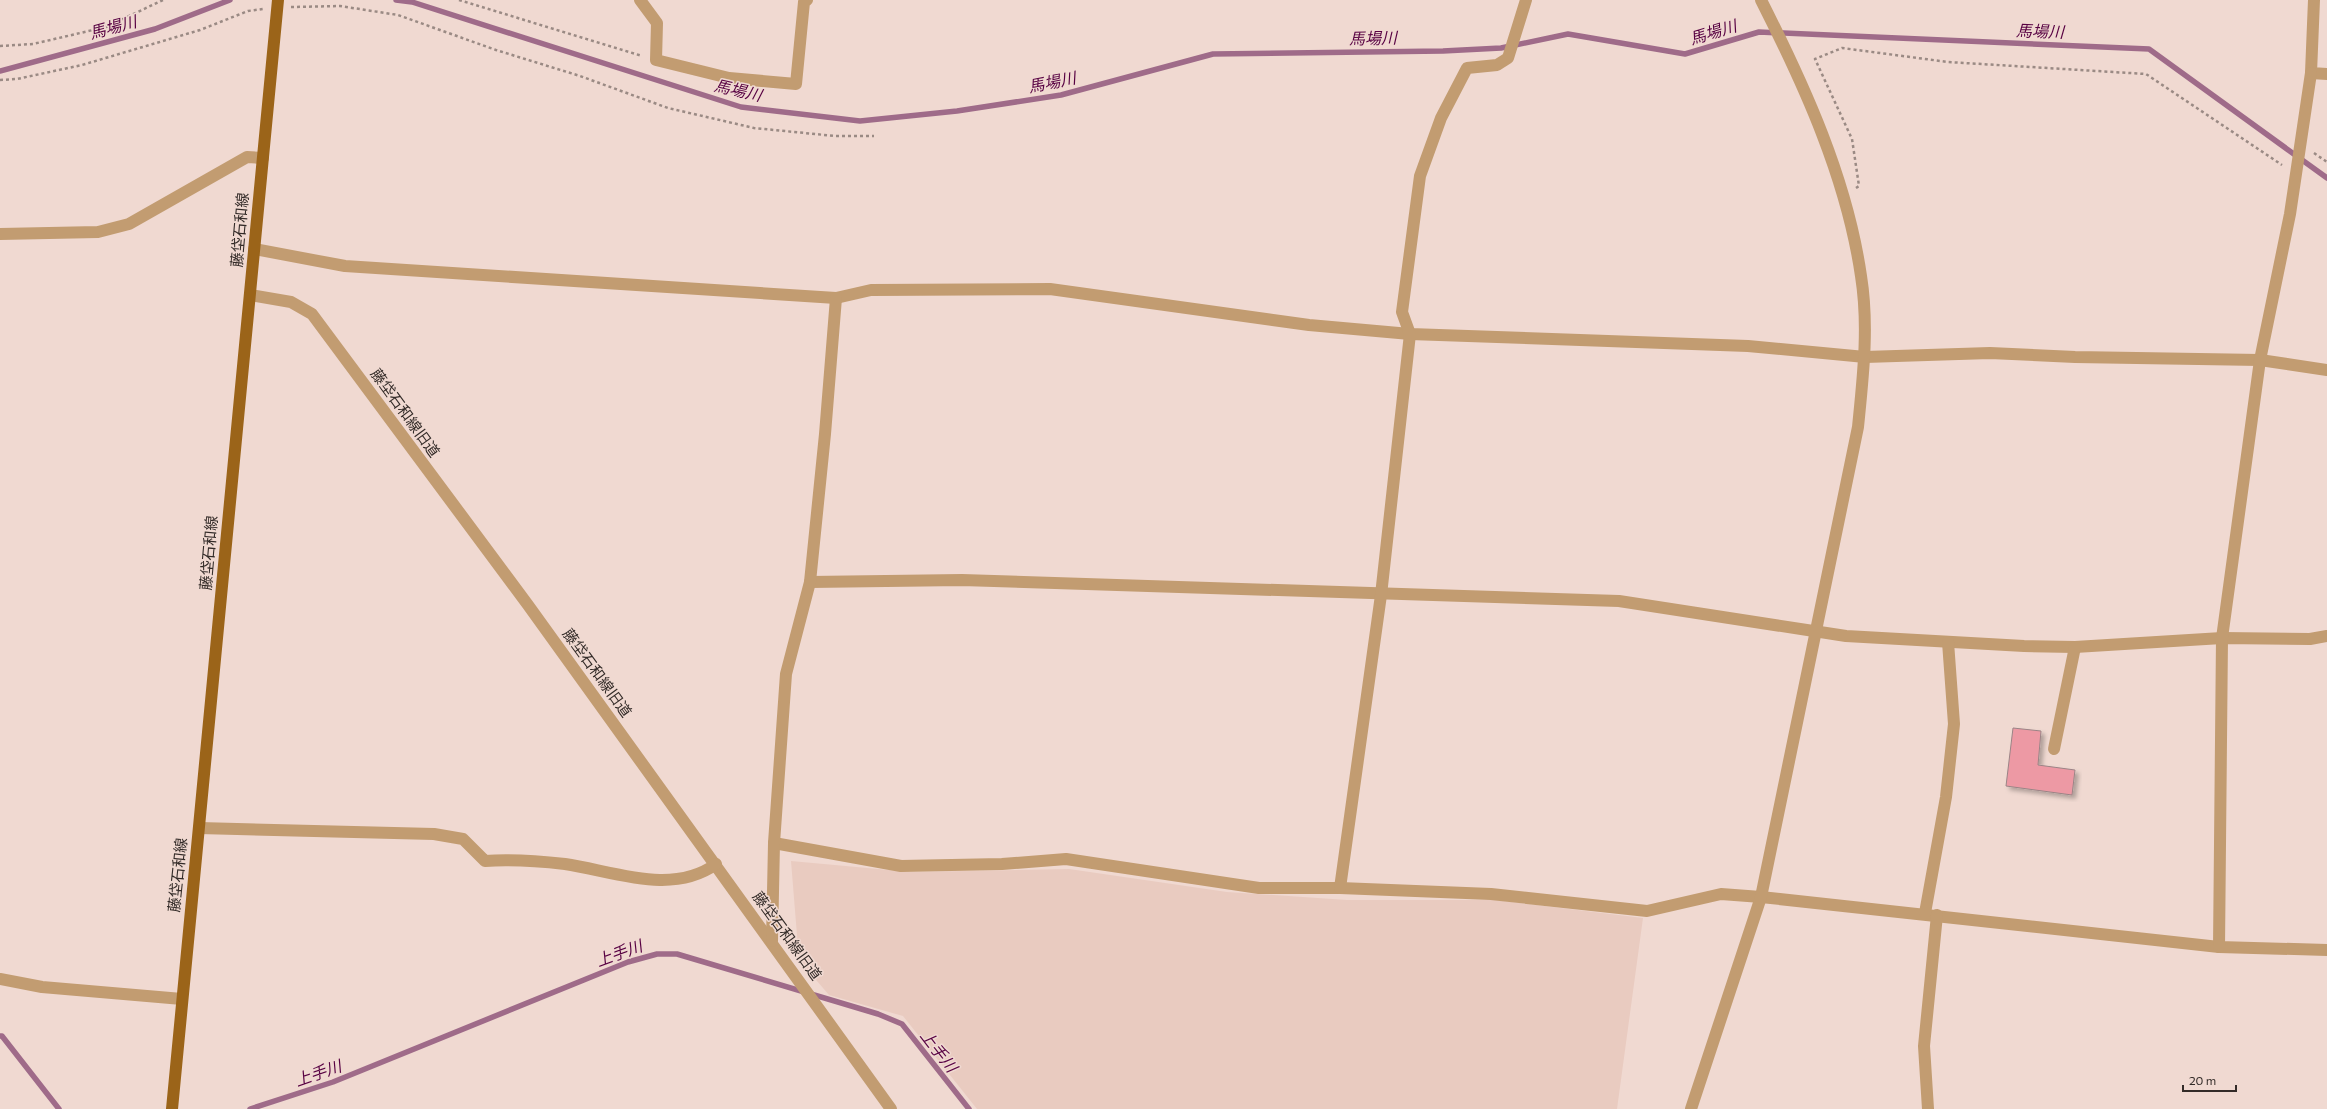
<svg xmlns="http://www.w3.org/2000/svg" width="2327" height="1109" font-family="Commissioner,'Noto Sans JP',sans-serif">
  <style>
    .built { fill: #e9cbc0 }
    .lines { fill: none; stroke-linecap: round; stroke-linejoin: round }
    .stream { stroke: #9f6b89; stroke-width: 5.5 }
    .building { fill: #ed99a4; stroke: #9b8486; filter: url(#shadow) }
    .path { stroke: #9a8a84; stroke-width: 2.5; stroke-dasharray: 3 3; stroke-linecap: butt }
    .minor { stroke: #c29c71; stroke-width: 12 }
    .major { stroke: #9b6419; stroke-width: 12 }
    .labels { text-anchor: middle; stroke-width: 3; stroke-linejoin: round; paint-order: stroke }
    .street-label { font-size: 15px; fill: #332b28; stroke: #f0d9d1 }
    .water-label { font-size: 16px; font-style: italic; fill: #570042; stroke: #f0d9d1 }
  </style>
  <defs>
    <filter id="shadow"><feDropShadow dx="3.5" dy="3.5" stdDeviation="2" flood-color="#0004"/></filter>
  </defs>
  <rect width="100%" height="100%" fill="#f0d9d1"/>
  <path class="built" d="M791 861 911 872 1069 869 1227 892 1347 900H1495L1643 918 1617 1109H977L903 1016 829 995 799 960Z"/>
  <g class="lines">
    <g class="stream">
      <path d="M396 0 412 2 741 107 860 121 957 111 1061 95 1213 54 1443 51 1501 48 1568 34 1685 54 1759 32 2149 49 2327 178"/>
      <path d="M0 71 155 29 230 0"/>
      <path d="M0 1036H2L59 1109"/>
      <path d="M250 1109 333 1082 628 962 657 954H677L878 1014 902 1024 969 1109"/>
    </g>
  </g>
  <path class="building" d="M2013 728 2041 731 2038 765 2075 770 2072 795 2006 786Z"/>
  <g class="lines">
    <g class="path">
      <path d="M459 0 642 56"/>
      <path d="M291 7 340 6 398 15 496 50 580 76 668 108 754 128 835 136H874"/>
      <path d="M0 46 33 44 106 27 163 0"/>
      <path d="M0 80 17 79 82 65 200 30 248 11 263 9"/>
      <path d="M2314 153 2327 162"/>
      <path d="M1856 188 1859 186 1852 139 1815 59 1842 48 1948 62 2146 74 2282 165"/>
    </g>
    <g class="minor">
      <path d="M640 0 657 23 656 60 729 78 796 84 804 2 807 0"/>
      <path d="M2314 0 2311 73 2327 74"/>
      <path d="M0 234 98 232 129 224 247 157 263 158"/>
      <path d="M254 249 345 266 836 298 871 290 1050 289 1309 325 1410 334 1748 346 1865 357 1990 353 2075 357 2260 360 2327 370"/>
      <path d="M250 295 291 302 312 314 528 605 891 1109"/>
      <path d="M810 582 962 580 1619 601 1846 636 2024 646 2075 647 2222 638 2310 639 2327 636"/>
      <path d="M2054 749 2075 647"/>
      <path d="M199 828 434 834 463 839 485 861C512 859 538 861 565 864 613 871 672 896 716 864"/>
      <path d="M774 843 901 866 1002 864 1066 859 1259 888H1340L1491 894 1647 911 1721 894 1761 897 2219 947 2327 950"/>
      <path d="M1340 888 1381 595 1410 334 1402 312 1420 176 1441 118 1467 68 1497 65 1508 58 1526 0"/>
      <path d="M1925 913 1946 797 1954 724 1948 642"/>
      <path d="M772 941 774 843 786 674 810 582 825 434 836 298"/>
      <path d="M2219 947 2222 638 2260 360 2290 214 2311 73"/>
      <path d="M0 979 42 987 182 999"/>
      <path d="M1691 1109 1761 897 1858 427C1863 377 1869 326 1861 276 1847 179 1805 87 1761 0"/>
      <path d="M1928 1109 1924 1046 1937 915"/>
    </g>
    <path class="major" d="M172 1109 278 0"/>
  </g>
  <g class="labels">
    <g class="street-label">
      <text transform="translate(240 230) rotate(-85)" y="5">藤垈石和線</text>
      <text transform="translate(405 413) rotate(54)" y="5">藤垈石和線旧道</text>
      <text transform="translate(209 553) rotate(-85)" y="5">藤垈石和線</text>
      <text transform="translate(597 673) rotate(54)" y="5">藤垈石和線旧道</text>
      <text transform="translate(178 875) rotate(-84)" y="5">藤垈石和線</text>
      <text transform="translate(787 936) rotate(54)" y="5">藤垈石和線旧道</text>
    </g>
    <g class="water-label">
      <text transform="translate(113 27) rotate(-15)" y="6">馬場川</text>
      <text transform="translate(2040 31) rotate(2)" y="6">馬場川</text>
      <text transform="translate(1713 32) rotate(-17)" y="6">馬場川</text>
      <text transform="translate(1373 38) rotate(-1)" y="6">馬場川</text>
      <text transform="translate(1052 82) rotate(-11)" y="6">馬場川</text>
      <text transform="translate(738 90) rotate(13)" y="6">馬場川</text>
      <text transform="translate(619 953) rotate(-20)" y="6">上手川</text>
      <text transform="translate(939 1051) rotate(52)" y="6">上手川</text>
      <text transform="translate(318 1073) rotate(-19)" y="6">上手川</text>
    </g>
  </g>
  <path d="M2183 1085v6h53v-6" fill="none" stroke="#332b28" stroke-width="2"/>
  <text x="2189" y="1085" font-size="12" fill="#332b28" stroke="#f0d9d1" stroke-width="3" paint-order="stroke">20 m</text>
</svg>
